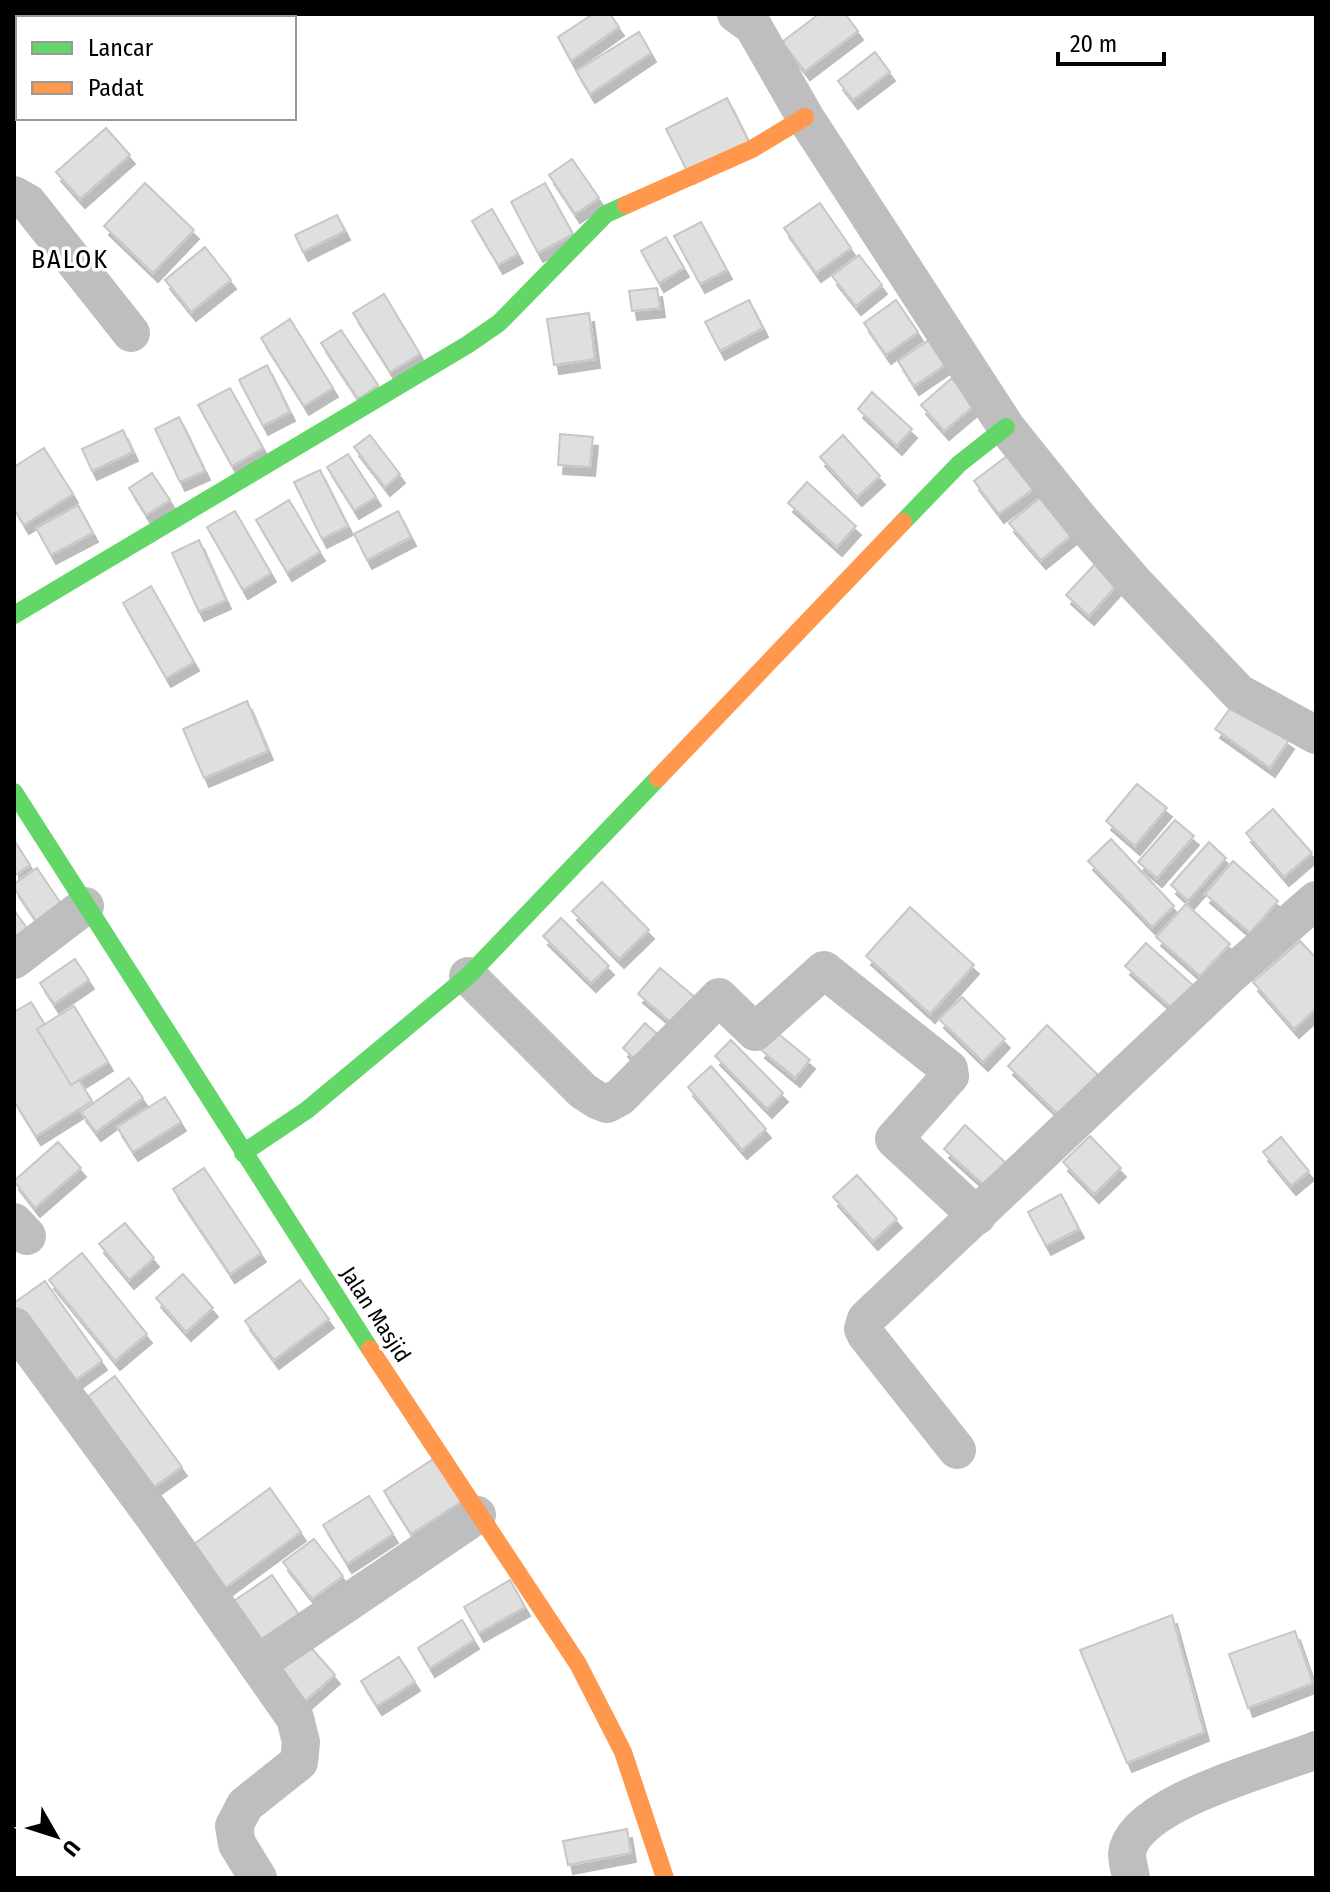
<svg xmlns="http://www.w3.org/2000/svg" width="1330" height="1892" font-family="'Fira Sans Condensed',sans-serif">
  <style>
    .building { fill: #dfdfdf; stroke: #c7c7c7; stroke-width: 2; filter: url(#shadow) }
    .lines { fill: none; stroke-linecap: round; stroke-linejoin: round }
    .street { stroke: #bebebe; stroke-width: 38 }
    .fast { stroke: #63d668; stroke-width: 18 }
    .slow { stroke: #ff974d; stroke-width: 18 }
    .labels { text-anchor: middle; stroke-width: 7; stroke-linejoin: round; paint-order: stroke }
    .street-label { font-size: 22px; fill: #000; stroke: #fff }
    .quarter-label { font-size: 26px; letter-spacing: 2px; fill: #000; stroke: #fff }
  </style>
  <defs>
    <filter id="shadow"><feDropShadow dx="5" dy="9" stdDeviation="0" flood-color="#0004"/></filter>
  </defs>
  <rect width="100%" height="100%" fill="#fff"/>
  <g class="building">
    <path d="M14 14H77L79 18H18V72L14 74Z"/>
    <path d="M593 14H610L619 27 571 61 558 37Z"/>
    <path d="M819 14H845L858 31 805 71 782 42Z"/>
    <path d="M639 32 651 53 590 94 576 71Z"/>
    <path d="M875 52 890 72 853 100 838 81Z"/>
    <path d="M727 98 750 144 689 175 666 129Z"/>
    <path d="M106 128 130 155 80 199 56 172Z"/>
    <path d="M572 159 599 198 575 214 549 175Z"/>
    <path d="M145 183 194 230 153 273 104 226Z"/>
    <path d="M545 183 573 234 538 253 511 202Z"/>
    <path d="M820 203 851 248 816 273 784 228Z"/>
    <path d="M492 209 518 254 498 265 472 221Z"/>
    <path d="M337 215 345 231 303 252 295 235Z"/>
    <path d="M701 222 727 270 700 284 674 236Z"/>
    <path d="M666 237 684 268 659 283 641 251Z"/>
    <path d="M205 247 231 280 191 312 165 280Z"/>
    <path d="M859 255 882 285 856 306 832 276Z"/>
    <path d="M657 288 660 308 632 311 629 291Z"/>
    <path d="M384 294 420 354 390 372 353 313Z"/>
    <path d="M749 300 763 328 720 351 705 322Z"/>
    <path d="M896 300 918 332 886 355 864 323Z"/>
    <path d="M589 313 595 359 554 365 547 319Z"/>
    <path d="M290 319 333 388 304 406 261 338Z"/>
    <path d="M341 330 378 385 358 399 321 343Z"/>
    <path d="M929 340 945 365 914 386 898 361Z"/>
    <path d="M267 365 290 412 263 426 239 380Z"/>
    <path d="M952 378 975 405 944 431 921 405Z"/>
    <path d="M230 388 263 448 232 466 198 405Z"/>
    <path d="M872 392 912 429 897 446 858 409Z"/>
    <path d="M179 417 205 471 180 482 155 429Z"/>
    <path d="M123 430 133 452 92 471 82 449Z"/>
    <path d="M560 434 593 437 590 467 558 465Z"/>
    <path d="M370 435 400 474 385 487 354 447Z"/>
    <path d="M843 435 880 476 857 497 820 457Z"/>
    <path d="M44 448 73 494 24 525 14 509V467Z"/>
    <path d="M1011 453 1036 487 999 514 974 481Z"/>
    <path d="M348 454 376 497 354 510 327 467Z"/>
    <path d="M320 470 348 526 322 539 294 482Z"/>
    <path d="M152 473 170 500 146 515 129 488Z"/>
    <path d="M807 482 856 526 837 547 788 503Z"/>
    <path d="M1042 496 1073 534 1041 560 1009 523Z"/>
    <path d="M289 500 320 552 287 572 256 520Z"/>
    <path d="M78 505 93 533 51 555 36 528Z"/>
    <path d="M235 511 271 573 243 590 207 527Z"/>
    <path d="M398 511 411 537 367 560 354 534Z"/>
    <path d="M199 540 226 600 199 612 172 553Z"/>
    <path d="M1096 563 1118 584 1089 616 1066 595Z"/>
    <path d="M151 586 194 662 166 678 123 603Z"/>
    <path d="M247 701 268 751 204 778 183 729Z"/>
    <path d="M1234 703 1289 740 1270 768 1215 729Z"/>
    <path d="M1137 784 1167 808 1135 846 1106 821Z"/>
    <path d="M1273 809 1312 853 1284 877 1246 833Z"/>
    <path d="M1175 820 1194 836 1157 878 1138 862Z"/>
    <path d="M1111 839 1174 906 1152 927 1088 861Z"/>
    <path d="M14 840 30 865 14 876Z"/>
    <path d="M1209 842 1226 858 1188 901 1171 885Z"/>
    <path d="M1233 861 1278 901 1250 933 1205 894Z"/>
    <path d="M37 868 68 914 43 931 14 888V884Z"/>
    <path d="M602 882 649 930 619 959 572 911Z"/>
    <path d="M1186 904 1230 944 1200 976 1156 937Z"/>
    <path d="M910 907 974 965 930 1014 866 956Z"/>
    <path d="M14 910 34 938 14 952Z"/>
    <path d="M561 918 609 966 591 983 543 936Z"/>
    <path d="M1300 941 1316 958V1009L1294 1029 1253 982Z"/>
    <path d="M1146 943 1195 987 1174 1010 1125 966Z"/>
    <path d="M75 959 89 980 54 1004 40 983Z"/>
    <path d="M660 968 702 1003 679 1029 638 994Z"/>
    <path d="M962 997 1005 1039 983 1062 939 1019Z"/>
    <path d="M31 1002 92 1101 36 1136 14 1101V1012Z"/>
    <path d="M74 1006 108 1062 71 1085 37 1029Z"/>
    <path d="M645 1023 666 1042 643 1067 623 1048Z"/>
    <path d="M1047 1025 1098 1075 1059 1115 1008 1066Z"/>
    <path d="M775 1031 810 1060 795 1078 760 1049Z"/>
    <path d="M731 1040 783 1093 767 1109 715 1056Z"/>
    <path d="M711 1066 766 1129 742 1150 688 1087Z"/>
    <path d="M129 1078 143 1098 96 1132 81 1112Z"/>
    <path d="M165 1097 181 1122 133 1152 117 1127Z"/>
    <path d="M965 1125 1007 1164 987 1188 944 1149Z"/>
    <path d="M1090 1136 1121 1168 1094 1194 1063 1162Z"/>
    <path d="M1281 1137 1309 1171 1291 1186 1263 1152Z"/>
    <path d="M58 1142 81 1168 35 1208 14 1181Z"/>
    <path d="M204 1168 261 1253 230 1274 173 1189Z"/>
    <path d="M857 1175 897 1219 873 1241 833 1197Z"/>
    <path d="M1061 1194 1079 1229 1046 1246 1028 1212Z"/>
    <path d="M125 1223 154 1258 129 1280 99 1244Z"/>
    <path d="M82 1253 147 1334 115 1361 49 1280Z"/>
    <path d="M183 1274 213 1308 186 1332 156 1298Z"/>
    <path d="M300 1280 329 1319 274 1360 245 1321Z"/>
    <path d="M45 1281 102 1361 66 1387 14 1315V1303Z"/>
    <path d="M115 1376 182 1467 144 1494 78 1404Z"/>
    <path d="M435 1458 461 1502 411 1534 384 1491Z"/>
    <path d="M270 1488 301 1532 214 1596 182 1553Z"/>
    <path d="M369 1496 393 1534 347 1564 323 1525Z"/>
    <path d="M314 1539 343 1576 312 1599 283 1562Z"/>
    <path d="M272 1575 300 1616 255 1646 228 1605Z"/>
    <path d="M510 1580 525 1607 479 1633 464 1607Z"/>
    <path d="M1172 1615 1204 1732 1127 1763 1080 1650Z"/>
    <path d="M462 1620 474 1640 430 1668 418 1648Z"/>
    <path d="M1295 1631 1313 1683 1248 1708 1229 1654Z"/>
    <path d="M308 1644 335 1675 305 1701 278 1670Z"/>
    <path d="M399 1657 415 1682 377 1706 361 1681Z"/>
    <path d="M627 1829 631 1853 568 1865 563 1841Z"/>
  </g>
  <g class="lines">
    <g class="street">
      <path d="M736 14 753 26 805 117 1006 427 1082 522 1133 581 1239 693 1316 735"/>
      <path d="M14 195 28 203 131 333"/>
      <path d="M14 960 85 906"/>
      <path d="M468 976 583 1091 597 1100 607 1104 620 1097 719 997 755 1032 824 970 949 1069 950 1076 894 1139 977 1216"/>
      <path d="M14 1222 27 1236"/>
      <path d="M14 1326 154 1517 295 1718 301 1742 299 1762 245 1805 234 1826 237 1844 258 1878"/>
      <path d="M957 1450 866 1335 863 1329 866 1319 1229 976 1316 900"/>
      <path d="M257 1664 477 1515"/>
      <path d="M1131 1878C1130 1871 1127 1861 1127 1854 1131 1803 1275 1767 1316 1750"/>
    </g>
    <g class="fast">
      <path d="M903 522 959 464 1006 427"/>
      <path d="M14 615 467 345 499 323 606 214 626 205"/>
      <path d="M14 792 370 1349"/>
      <path d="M243 1153 307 1110 468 976 658 778"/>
    </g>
    <g class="slow">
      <path d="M626 205 752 149 805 117"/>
      <path d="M658 778 903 522"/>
      <path d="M370 1349 578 1664 623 1752 665 1878"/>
    </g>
  </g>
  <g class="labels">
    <g class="street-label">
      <text transform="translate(376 1314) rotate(57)" y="8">Jalan Masjid</text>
    </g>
    <g class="quarter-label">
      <text x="70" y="268">BALOK</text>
    </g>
  </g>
  <rect width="1330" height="1892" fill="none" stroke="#000000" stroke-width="32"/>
  <rect x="16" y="16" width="280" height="104" fill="#ffffff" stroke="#999999" stroke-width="2"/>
  <rect x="32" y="42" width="40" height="12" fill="#63d668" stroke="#999999" stroke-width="2"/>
  <text x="88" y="56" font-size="24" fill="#000000">Lancar</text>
  <rect x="32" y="82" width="40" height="12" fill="#ff974d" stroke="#999999" stroke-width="2"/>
  <text x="88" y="96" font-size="24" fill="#000000">Padat</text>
  <g transform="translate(56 1836) rotate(129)" stroke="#ffffff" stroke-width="6" paint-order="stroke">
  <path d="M0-6L14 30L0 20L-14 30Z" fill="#000000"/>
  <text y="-12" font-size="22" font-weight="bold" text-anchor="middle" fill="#000000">U</text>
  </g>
  <path d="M1058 52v12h106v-12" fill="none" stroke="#000000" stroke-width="4"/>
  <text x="1070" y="52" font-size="24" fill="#000000" stroke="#ffffff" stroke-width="6" paint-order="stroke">20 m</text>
</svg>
